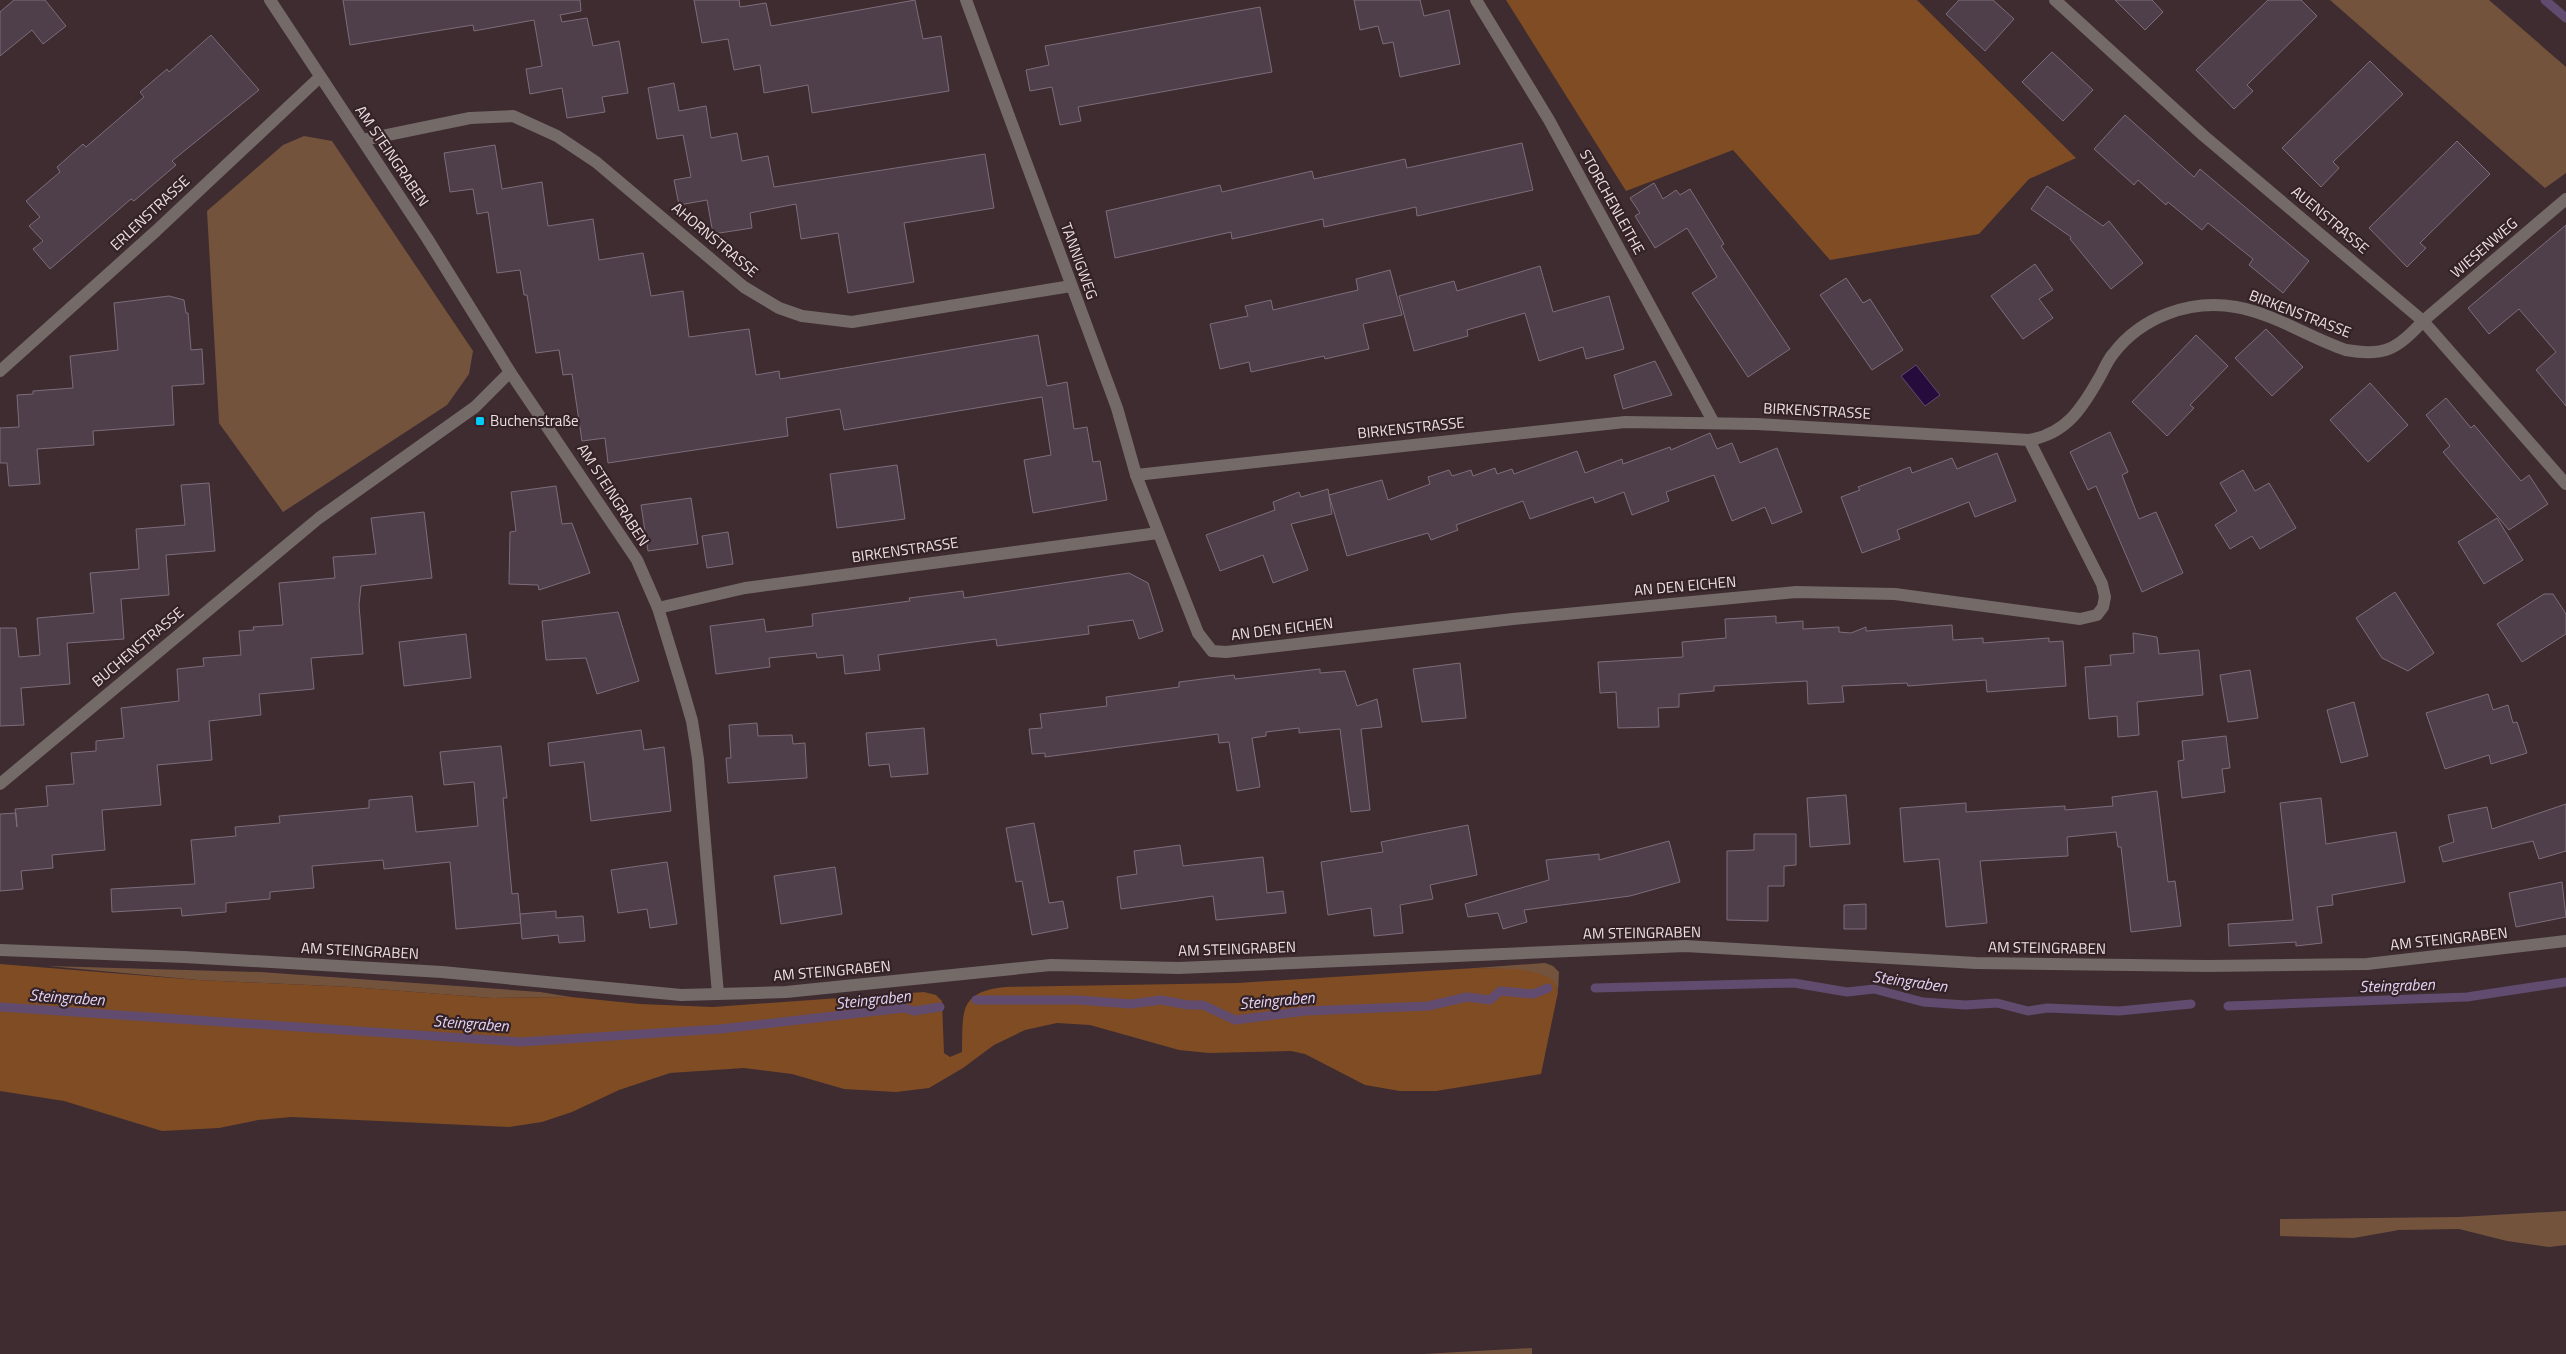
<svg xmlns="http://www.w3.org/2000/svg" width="2566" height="1354" font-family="'Titillium Web',sans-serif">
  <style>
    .green { fill: #74533d }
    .forest { fill: #7f4c24 }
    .water { fill: #260c3c; stroke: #614b6e }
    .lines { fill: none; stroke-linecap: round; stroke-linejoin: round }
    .stream { stroke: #614b6e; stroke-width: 9 }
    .building { fill: #4e3f4b; stroke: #7d6d7a }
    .minor { stroke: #746a68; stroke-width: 12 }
    .poi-dot { fill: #03cbf9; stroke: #342227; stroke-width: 2 }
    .labels { text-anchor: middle; stroke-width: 4.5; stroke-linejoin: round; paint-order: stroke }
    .street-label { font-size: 15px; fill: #ecdfe2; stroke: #342227 }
    .poi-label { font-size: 15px; fill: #ecdfe2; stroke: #342227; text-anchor: start }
    .water-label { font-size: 16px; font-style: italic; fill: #e3d5f6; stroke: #342227 }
  </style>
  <rect width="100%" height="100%" fill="#3e2c31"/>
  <g class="green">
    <path d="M2330 0H2489L2566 67V173L2545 188Z"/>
    <path d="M304 136 332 141 473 351 469 374 447 405 283 512 219 423 207 211 283 145Z"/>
    <path d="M1545 963 1553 966 1559 972 1558 992C1554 966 1497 970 1475 968Z"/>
    <path d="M48 966 260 972 540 992 571 997 492 998 351 987 198 980Z"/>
    <path d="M2566 1211V1245L2549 1247 2507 1241 2459 1229 2399 1230 2354 1238 2280 1236V1219L2459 1217Z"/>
    <path d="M1532 1348V1354H1423Z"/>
  </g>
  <g class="forest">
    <path d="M1506 0H1917L2076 158 2029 179 1979 234 1830 260 1733 150 1626 191Z"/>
    <path d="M0 964 198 980 351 987 492 998 571 997 640 1004 713 1007 924 992 936 995 942 1001 944 1053 950 1057 962 1052C963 1012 958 992 1005 987L1238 983 1475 968 1517 969 1537 973 1550 978 1555 983 1558 992 1541 1074 1436 1091H1400L1365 1085 1305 1054 1291 1051 1209 1053 1179 1050 1090 1025 1057 1023 1025 1030 994 1045 963 1068 929 1088 896 1092 844 1089 792 1074 744 1068 670 1073 619 1090 572 1112 542 1122 509 1127 292 1117 258 1120 219 1128 162 1131 64 1101 0 1091Z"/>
  </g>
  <path class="water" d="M1916 365 1940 395 1925 406 1901 376Z"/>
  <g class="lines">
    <g class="stream">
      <path d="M2545 0 2566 18"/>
      <path d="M1595 988 1794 983 1847 992 1874 989 1923 1002 1965 1005 1997 1003 2028 1011 2047 1008 2119 1011 2191 1004"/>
      <path d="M976 1000H1078L1131 1004 1161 1000 1188 1005H1203L1235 1020 1306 1011 1428 1006 1467 997 1490 1000 1500 991 1533 994 1548 988"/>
      <path d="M2228 1006 2467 997 2566 982"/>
      <path d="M0 1007 521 1042 720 1029 904 1008 914 1011 940 1007"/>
    </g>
  </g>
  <g class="building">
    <path d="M14 0H45L66 26 43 44 32 30 0 56V12Z"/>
    <path d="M343 0H580L581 11 560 15 562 22 587 18 593 46 619 41 628 93 602 97 605 112 567 118 562 88 530 94 526 69 542 66 534 20 474 31 473 25 350 45Z"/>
    <path d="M694 0H739L740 7 766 3 771 26 915 0 923 39 941 36 949 91 812 113 808 85 764 93 760 65 734 70 728 39 702 43Z"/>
    <path d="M1354 0H1420L1424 16 1449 10 1460 64 1400 77 1393 42 1383 44 1378 26 1360 30Z"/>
    <path d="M1959 0H1993L2014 19 1985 51 1946 14Z"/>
    <path d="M2115 0H2152L2163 12 2145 30Z"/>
    <path d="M2268 0H2301L2317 16 2247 85 2253 91 2234 109 2196 70Z"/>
    <path d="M1260 7 1272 72 1078 107 1081 121 1060 125 1052 87 1030 91 1026 70 1049 65 1045 46Z"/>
    <path d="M211 35 259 90 172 161 176 165 134 201 131 199 50 269 33 249 43 241 29 226 40 217 26 201 60 172 57 167 83 144 86 147 144 97 140 92 167 69 169 72Z"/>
    <path d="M2052 52 2093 90 2063 121 2022 82Z"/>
    <path d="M2370 61 2403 94 2333 162 2339 168 2321 187 2282 148Z"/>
    <path d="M674 83 679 111 706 106 711 138 737 133 742 161 768 156 774 187 985 154 994 208 904 223 914 282 848 293 838 233 801 239 796 204 750 213 752 228 713 234 707 200 679 205 674 180 691 177 683 135 657 139 648 88Z"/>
    <path d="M2125 115 2194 177 2200 169 2309 261 2283 293 2249 265 2253 259 2208 223 2202 230 2168 202 2166 205 2138 180 2134 185 2094 149Z"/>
    <path d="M2457 141 2490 174 2420 243 2426 248 2407 267 2369 228Z"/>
    <path d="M1522 143 1533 190 1417 216 1416 207 1324 227 1323 219 1232 239 1231 232 1115 258 1106 211 1220 185 1222 192 1312 171 1314 179 1405 159 1407 168Z"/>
    <path d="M495 145 502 189 542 182 548 226 593 219 599 260 643 253 651 296 683 291 689 337 749 329 756 375 779 371 780 379 1038 335 1047 386 1067 382 1074 429 1087 427 1093 462 1100 461 1107 500 1033 513 1024 460 1051 455 1042 397 844 430 840 409 786 418 788 436 608 463 605 438 582 441 572 374 563 375 559 350 536 353 527 295H524L520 270 497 273 488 212 477 214 473 189 450 192 444 153Z"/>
    <path d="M1654 183 1663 199 1676 190 1680 195 1690 189 1724 244 1721 246 1790 349 1748 377 1692 293 1717 277 1687 228 1655 248 1635 216 1640 213 1630 198Z"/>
    <path d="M2047 186 2103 226 2109 221 2143 263 2111 289 2070 239 2071 237 2031 209Z"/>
    <path d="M2566 225V406L2536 370 2556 352 2519 309 2489 334 2468 308Z"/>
    <path d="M2035 264 2053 290 2039 299 2053 318 2023 339 1991 296Z"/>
    <path d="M1540 266 1553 312 1609 296 1624 349 1586 359 1583 347 1539 361 1525 313 1467 330 1468 336 1414 351 1399 296 1454 281 1457 291Z"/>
    <path d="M1390 270 1402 315 1363 324 1369 349 1325 359 1324 356 1251 372 1249 362 1220 369 1210 324 1248 316 1245 306 1271 300 1273 310 1358 290 1356 279Z"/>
    <path d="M1846 278 1863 303 1870 299 1903 350 1872 370 1820 295Z"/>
    <path d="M169 296 184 300 186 313H188L191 350 202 349 204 384 172 386 174 425 93 431 94 445 37 449 40 484 9 486 7 463H0V428L19 427 17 395 33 394V391L73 388 70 356 118 350 114 303Z"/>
    <path d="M2266 329 2303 367 2272 396 2235 358Z"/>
    <path d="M2196 335 2228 366 2190 405 2194 408 2167 436 2132 402Z"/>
    <path d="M1655 361 1672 395 1623 409 1614 375Z"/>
    <path d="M2370 383 2408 425 2368 462 2330 420Z"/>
    <path d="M2446 398 2471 428 2474 425 2521 481 2529 475 2548 504 2509 530 2443 452 2450 446 2426 415Z"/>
    <path d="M2110 432 2128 472 2122 475 2139 519 2156 512 2183 573 2142 592 2096 486 2088 490 2070 452Z"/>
    <path d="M1710 433 1717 449 1732 443 1740 463 1777 448 1802 512 1772 524 1765 507 1732 521 1714 475 1666 492 1669 501 1632 515 1624 492 1595 503 1593 497 1530 519 1523 501 1456 525 1458 530 1431 540 1428 533 1347 556 1329 495 1382 480 1388 500 1430 484 1428 477 1449 470 1452 476 1471 470 1473 476 1495 468 1497 474 1512 469 1514 474 1577 451 1585 473 1622 459 1623 464 1670 447 1671 450Z"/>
    <path d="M1997 453 2016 501 1975 517 1969 502 1897 530 1900 539 1862 553 1841 497 1860 490 1858 487 1910 467 1912 473 1952 458 1957 469Z"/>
    <path d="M897 465 905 519 837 528 830 474Z"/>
    <path d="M2243 470 2255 491 2269 483 2296 528 2260 549 2252 536 2230 549 2215 525 2237 511 2220 483Z"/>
    <path d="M209 483 215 551 166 555 169 595 121 599 124 639 67 643 70 684 21 688 24 725 0 726V628H16L19 657 40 655 37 618 94 613 90 573 139 569 136 529 185 525 181 485Z"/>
    <path d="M556 486 562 524 572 523 590 573 539 590 538 585 509 584 510 532 516 531 511 492Z"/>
    <path d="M1328 489 1332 514 1291 524 1308 570 1273 583 1263 555 1220 571 1206 535 1275 510 1273 502 1299 492 1301 497Z"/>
    <path d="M691 498 698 544 648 551 641 505Z"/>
    <path d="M424 512 432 578 361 586 359 605 363 654 311 658 314 689 259 694 261 715 209 721 212 760 157 765 161 805 102 810 105 850 52 855 53 868 21 871 23 889 0 891V814L16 813 17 827 15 809 48 806 46 786 74 784 71 753 96 751V741L124 738 121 708 179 701 177 669 204 666 203 658 241 655 239 631 254 630 253 627 283 625 279 583 335 578 333 557 376 554 371 518Z"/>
    <path d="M2497 518 2523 560 2484 584 2458 542Z"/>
    <path d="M728 532 733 564 707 568 702 536Z"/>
    <path d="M1129 573 1148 583 1163 631 1139 639 1133 620 1088 626 1089 634 997 646 996 639 878 655 880 670 845 674 843 655 817 658 816 653 769 658 770 667 716 674 710 626 764 619 766 632 813 626 812 614 910 601 909 598 963 591 964 598Z"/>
    <path d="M2395 592 2434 653 2408 671 2382 658 2356 618Z"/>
    <path d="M2544 594H2553L2566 614V634L2522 662 2497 624Z"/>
    <path d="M618 612 639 681 597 694 586 658 546 660 542 621Z"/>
    <path d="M1776 616V623L1803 621V629L1839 627V632L1851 633 1866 627V631L1952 625 1953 640 1983 638V643L2049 638V642L2063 641 2066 686 1987 692 1986 680 1908 686 1907 683 1842 686 1844 702 1808 704 1807 681 1714 686V691L1679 694V707L1658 708 1659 727 1618 728 1616 692 1600 693 1598 662 1683 657 1682 642 1726 638 1725 619Z"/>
    <path d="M2133 633 2157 637 2159 654 2199 650 2203 695 2137 702 2139 735 2118 737 2117 716 2089 719 2085 667 2111 665 2110 655 2134 653Z"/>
    <path d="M466 634 471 678 404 686 399 642Z"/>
    <path d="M1460 663 1466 718 1422 722 1413 669Z"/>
    <path d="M1320 669V673L1345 671 1357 706 1377 699 1382 727 1361 729 1370 810 1351 812 1340 729 1299 733V728L1266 732V736L1252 738 1260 787 1237 791 1229 742 1219 743 1218 734 1045 757V753L1032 754 1029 729 1042 728 1040 714 1107 706 1106 697 1179 687V682L1234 675 1235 679Z"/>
    <path d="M2250 670 2258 718 2228 722 2220 675Z"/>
    <path d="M2488 694 2493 710 2508 705 2513 723 2517 722 2527 753 2491 764 2489 755 2445 769 2426 713Z"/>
    <path d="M2354 702 2368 756 2341 763 2327 710Z"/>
    <path d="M757 723 758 736 792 735 793 744 805 743 807 778 728 783 726 758H731L729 725Z"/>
    <path d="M924 728 928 774 891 777 889 764 869 766 866 733Z"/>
    <path d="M641 730 644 750 664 747 671 811 591 821 584 762 550 766 548 743Z"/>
    <path d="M2226 736 2230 768 2222 769 2225 792 2182 798 2178 761 2184 760 2182 741Z"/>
    <path d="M501 746 507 798H503L512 894 518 893 521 923 456 929 450 862 384 869 383 860 312 866 314 888 270 892V899L226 903V912L182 916 181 908 112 912 111 889 195 884 191 840 236 836 235 827 280 823 279 816 369 808V800L412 796 416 832 478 826 474 782 444 785 440 752Z"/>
    <path d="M2157 791 2168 882 2175 881 2181 926 2131 932 2121 847H2118L2116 832 2067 837 2068 856 1980 861 1987 923 1946 927 1939 859 1904 862 1900 808 1966 803V812L2065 806V810L2113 806 2112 797Z"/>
    <path d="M1846 795 1850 844 1810 847 1807 798Z"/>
    <path d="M2321 798 2326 844 2396 832 2405 882 2332 895 2333 905 2317 907 2322 943 2296 946V942L2229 946 2228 924 2293 920 2280 803Z"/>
    <path d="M2566 804V851L2539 859 2533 841 2443 862 2439 847 2454 842 2448 815 2487 807 2492 829Z"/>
    <path d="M1034 823 1049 903 1063 901 1068 928 1032 935 1022 881 1016 882 1006 828Z"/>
    <path d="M1468 825 1477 875 1430 885 1433 899 1400 905 1403 933 1374 936 1371 908 1328 915 1321 862 1383 852 1381 842Z"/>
    <path d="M1754 834H1796V865L1784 866V886H1768V921L1727 920V851L1754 850Z"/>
    <path d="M1669 841 1680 882 1630 896 1524 910 1527 922 1503 929 1498 913 1468 917 1465 904 1549 880 1546 860 1599 854V860Z"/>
    <path d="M1180 845 1183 866 1263 857 1267 893 1283 891 1286 913 1216 920 1213 896 1121 909 1117 877 1137 874 1134 851Z"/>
    <path d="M667 862 677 924 650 928 647 909 618 913 611 870Z"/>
    <path d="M835 867 842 914 781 924 774 876Z"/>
    <path d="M2562 882 2566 917 2516 927 2509 893Z"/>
    <path d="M1866 904V929H1844V905Z"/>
    <path d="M556 911V918L583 916 585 941 559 943 558 935 522 939 520 914Z"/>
  </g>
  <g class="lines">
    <g class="minor">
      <path d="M270 0 427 238 510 372 637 560 658 608 681 683 692 721 698 759 718 994"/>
      <path d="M966 0 1117 408 1136 475 1198 633 1212 651 1226 652 1513 619 1796 592 1895 594 2080 619 2097 615 2103 607 2105 597 2102 584 2029 440"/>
      <path d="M1476 0 1549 120 1714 423"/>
      <path d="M2055 0 2204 136 2423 321 2566 484"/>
      <path d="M363 140 470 118 513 116 557 136 596 162 744 287 779 308 802 316 852 322 1071 286"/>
      <path d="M0 371 156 231 320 77"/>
      <path d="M1136 475 1625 422 1757 424 2029 440C2065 434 2081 410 2098 380 2103 372 2107 361 2113 354 2141 317 2190 299 2236 307 2275 314 2308 337 2346 350 2384 357 2398 349 2423 321L2566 199"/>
      <path d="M658 608 745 588 1158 533"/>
      <path d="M0 784 319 518 475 407 510 372"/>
      <path d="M0 950 184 957 442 972 681 995 786 992 1051 965 1179 968 1685 946 1976 963 2208 966 2367 964 2566 941"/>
    </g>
  </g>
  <rect class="poi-dot" x="475" y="416" width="10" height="10" rx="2.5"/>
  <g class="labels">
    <g class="street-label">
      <text transform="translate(392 156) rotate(56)" y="5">AM STEINGRABEN</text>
      <text transform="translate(1612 202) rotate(61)" y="5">STORCHENLEITHE</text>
      <text transform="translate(150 213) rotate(-43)" y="5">ERLENSTRASSE</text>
      <text transform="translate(2330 220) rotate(40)" y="5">AUENSTRASSE</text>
      <text transform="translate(715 240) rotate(40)" y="5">AHORNSTRASSE</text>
      <text transform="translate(2484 248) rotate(-41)" y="5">WIESENWEG</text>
      <text transform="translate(1079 261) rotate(70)" y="5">TANNIGWEG</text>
      <text transform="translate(2300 314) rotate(21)" y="5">BIRKENSTRASSE</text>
      <text transform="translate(1817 411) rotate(3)" y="5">BIRKENSTRASSE</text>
      <text transform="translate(1411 428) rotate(-6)" y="5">BIRKENSTRASSE</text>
      <text transform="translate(613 495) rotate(57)" y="5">AM STEINGRABEN</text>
      <text transform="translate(905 550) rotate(-8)" y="5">BIRKENSTRASSE</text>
      <text transform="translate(1685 586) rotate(-5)" y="5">AN DEN EICHEN</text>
      <text transform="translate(1282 629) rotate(-7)" y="5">AN DEN EICHEN</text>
      <text transform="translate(138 647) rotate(-40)" y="5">BUCHENSTRASSE</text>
      <text transform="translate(1642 933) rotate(-1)" y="5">AM STEINGRABEN</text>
      <text transform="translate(2449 939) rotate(-6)" y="5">AM STEINGRABEN</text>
      <text transform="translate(2047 948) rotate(1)" y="5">AM STEINGRABEN</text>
      <text transform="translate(1237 949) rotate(-2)" y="5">AM STEINGRABEN</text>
      <text transform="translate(360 951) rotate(3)" y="5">AM STEINGRABEN</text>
      <text transform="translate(832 971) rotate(-5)" y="5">AM STEINGRABEN</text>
    </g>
    <g class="poi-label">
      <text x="490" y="426">Buchenstraße</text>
    </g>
    <g class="water-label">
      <text transform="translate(1910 981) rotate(8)" y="6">Steingraben</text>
      <text transform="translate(2397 985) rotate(-2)" y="6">Steingraben</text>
      <text transform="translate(67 997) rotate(4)" y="6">Steingraben</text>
      <text transform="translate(873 999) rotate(-6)" y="6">Steingraben</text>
      <text transform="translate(1277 1000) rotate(-5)" y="6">Steingraben</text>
      <text transform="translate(471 1023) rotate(4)" y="6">Steingraben</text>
    </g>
  </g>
</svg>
